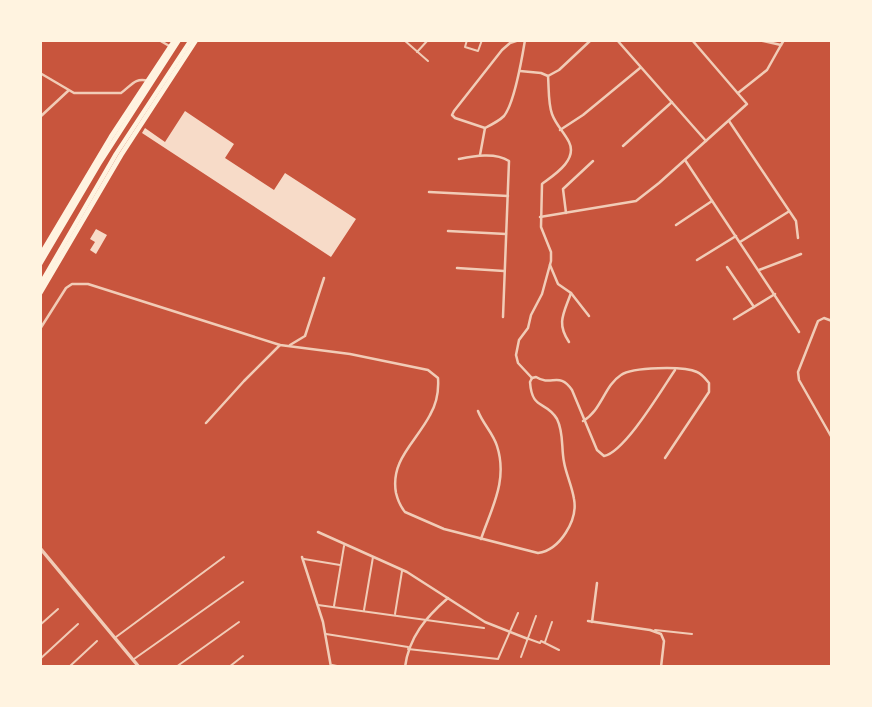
<svg xmlns="http://www.w3.org/2000/svg" width="872" height="707" font-family="Figtree,sans-serif">
  <style>
    .building { fill: #f7dbc8 }
    .lines { fill: none; stroke-linecap: round; stroke-linejoin: round }
    .pedestrian { stroke: #f1ccb7; stroke-width: 2 }
    .minor { stroke: #f1ccb7; stroke-width: 2.5 }
    .tertiary { stroke: #f1ccb7; stroke-width: 3.5 }
    .primary { stroke: #fff3e0; stroke-width: 4.5 }
    .trunk { stroke: #fff3e0; stroke-width: 5 }
  </style>
  <rect width="100%" height="100%" fill="#c8553d"/>
  <g class="building">
    <path d="M185 111 234 144 225 158 274 190 285 173 356 219 331 257 142 133 145 128 165 142Z"/>
    <path d="M96 229 107 235 96 254 90 250 95 242 90 239Z"/>
  </g>
  <g class="lines">
    <g class="pedestrian">
      <path d="M404 40 428 61"/>
      <path d="M467 40 465 47 478 51 482 40"/>
      <path d="M417 52 428 40"/>
      <path d="M304 559 340 565"/>
      <path d="M318 605 484 628"/>
      <path d="M334 606 344 546"/>
      <path d="M364 610 373 557"/>
      <path d="M395 614 402 571"/>
      <path d="M40 625 58 609"/>
      <path d="M655 630 692 634"/>
      <path d="M326 634 408 647"/>
      <path d="M116 637 224 557"/>
      <path d="M529 639 540 643 541 641 559 650"/>
      <path d="M545 642 552 622"/>
      <path d="M408 649 498 659 518 613"/>
      <path d="M521 657 536 616"/>
      <path d="M40 659 78 624"/>
      <path d="M134 659 243 582"/>
      <path d="M332 665 342 667"/>
      <path d="M69 667 97 641"/>
      <path d="M176 667 239 622"/>
      <path d="M229 667 243 656"/>
    </g>
    <g class="minor">
      <path d="M159 40 171 47"/>
      <path d="M617 40 706 141"/>
      <path d="M759 40 781 45 784 40"/>
      <path d="M520 71 541 73 548 76 559 70 591 40"/>
      <path d="M40 73 74 93H121C131 86 135 77 148 81"/>
      <path d="M738 93 767 70 781 45"/>
      <path d="M40 117 68 91"/>
      <path d="M729 121 796 221 798 238"/>
      <path d="M485 128 455 118 452 115 454 111 502 50 510 43 519 40"/>
      <path d="M560 130 583 115 640 68"/>
      <path d="M623 146 672 102"/>
      <path d="M480 155 485 128C491 125 499 121 504 116 515 102 522 58 525 40"/>
      <path d="M459 159C474 156 495 152 509 161L503 317"/>
      <path d="M685 160 799 332"/>
      <path d="M429 192 508 196"/>
      <path d="M566 213 563 189 593 161"/>
      <path d="M540 217 636 201 659 183 747 104 692 40"/>
      <path d="M676 225 712 201"/>
      <path d="M448 231 506 234"/>
      <path d="M740 242 788 212"/>
      <path d="M697 260 736 236"/>
      <path d="M550 265 558 284 571 293 589 316"/>
      <path d="M727 267 754 307"/>
      <path d="M457 268 504 271"/>
      <path d="M759 270 801 254"/>
      <path d="M734 319 775 294"/>
      <path d="M832 321 824 318 818 321 798 372 799 380 832 438"/>
      <path d="M40 329 66 288 72 284H88L280 345 350 354 428 370 438 378C439 392 437 403 430 415 416 442 390 460 396 493 398 501 400 506 405 512L444 529 538 553C560 550 578 520 574 499 572 486 566 474 564 462 561 447 564 433 557 419 546 400 532 411 530 382L532 378"/>
      <path d="M569 342C556 323 564 313 571 293"/>
      <path d="M290 345 305 336 324 278"/>
      <path d="M532 378 518 363 516 355 519 340 528 328 531 315 542 294 551 261V252L541 227 542 184C554 175 578 160 569 142 564 132 556 125 552 114 548 103 549 88 548 76"/>
      <path d="M532 378 536 377C552 387 559 371 572 390L597 450 604 456C625 452 662 389 675 370"/>
      <path d="M478 411C483 424 493 433 497 446 508 480 492 507 481 539"/>
      <path d="M583 421C602 410 604 386 621 375 632 367 684 366 697 372 702 374 705 378 709 383V392L665 458"/>
      <path d="M206 423 244 381 280 345"/>
      <path d="M318 532 407 572 485 622 528 639"/>
      <path d="M302 557 323 622 331 667"/>
      <path d="M588 621 650 630 661 634 664 641 661 667"/>
      <path d="M592 622 597 583"/>
      <path d="M405 667C409 637 426 617 448 598"/>
    </g>
    <path class="tertiary" d="M40 548 139 667"/>
    <g class="primary">
      <path d="M40 264 99 164 179 40"/>
      <path d="M40 285 116 154 191 40"/>
    </g>
    <g class="trunk">
      <path d="M40 256 111 137 175 40"/>
      <path d="M40 293 121 155 196 40"/>
    </g>
  </g>
  <rect width="872" height="707" fill="none" stroke="#fff3e0" stroke-width="84"/>
</svg>
